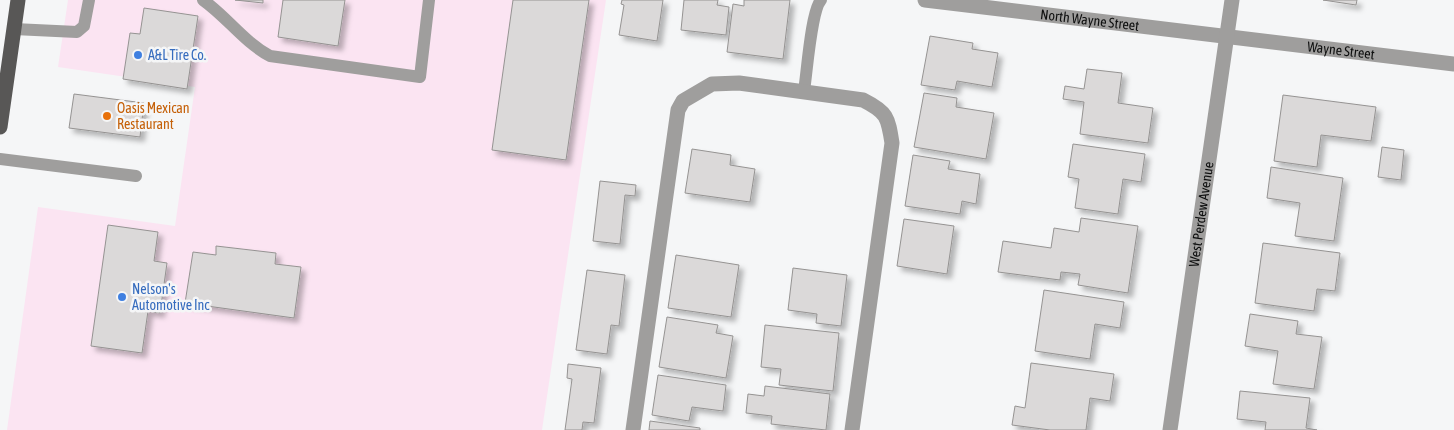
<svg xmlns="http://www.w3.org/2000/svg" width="1454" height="430" font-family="'Asap Condensed',sans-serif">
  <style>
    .industrial { fill: #fbe4f2 }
    .building { fill: #dbd9d9; stroke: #959392; filter: url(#shadow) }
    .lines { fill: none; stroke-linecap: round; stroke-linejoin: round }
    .lane { stroke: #9f9e9d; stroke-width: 12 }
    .street { stroke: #9f9e9d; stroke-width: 15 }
    .primary { stroke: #585756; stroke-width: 15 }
    .shop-dot { fill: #3f7fe0; stroke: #f5f6f7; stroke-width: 2 }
    .food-dot { fill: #e8710a; stroke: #f5f6f7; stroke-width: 2 }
    .labels { text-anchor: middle; stroke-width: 5; stroke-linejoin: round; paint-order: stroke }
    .street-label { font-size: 14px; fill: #0e0f0f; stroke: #f5f6f7 }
    .shop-label { font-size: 14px; fill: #366cbe; stroke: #f5f6f7; text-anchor: start }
    .food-label { font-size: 14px; fill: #c56008; stroke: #f5f6f7; text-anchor: start }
  </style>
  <defs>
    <filter id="shadow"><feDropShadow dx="4.5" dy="4.5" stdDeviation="2.5" flood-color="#0004"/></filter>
  </defs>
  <rect width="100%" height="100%" fill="#f5f6f7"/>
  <path class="industrial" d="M68 0H606L542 430H7L38 207 175 226 195 87 58 67Z"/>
  <g class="building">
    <path d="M235 0H263V3Z"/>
    <path d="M283 0H345L338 46 278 37Z"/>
    <path d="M513 0H589L566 160 492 150Z"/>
    <path d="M622 0H663L657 41 619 35 624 5 621 4Z"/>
    <path d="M684 0H718L717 5 729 7 726 35 681 30Z"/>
    <path d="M744 0H790L783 59 727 52 733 4 744 6Z"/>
    <path d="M1323 0H1357L1356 5Z"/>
    <path d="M144 8 198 16 187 89 123 79 130 33 140 34Z"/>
    <path d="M930 36 973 43 972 49 998 53 992 87 957 81 955 90 921 85Z"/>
    <path d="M1087 69 1122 73 1118 103 1153 108 1148 143 1080 134 1084 102 1063 99 1065 86 1084 89Z"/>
    <path d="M924 93 957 98 956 107 994 113 986 159 914 147Z"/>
    <path d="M74 94 144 103 140 137 69 128Z"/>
    <path d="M1283 95 1376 107 1371 141 1321 135 1317 167 1274 161Z"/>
    <path d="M1073 144 1145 154 1141 182 1123 179 1118 214 1075 208 1079 179 1068 177Z"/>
    <path d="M1382 147 1404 150 1401 180 1378 177Z"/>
    <path d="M692 149 731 155 730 165 755 169 750 202 685 193Z"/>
    <path d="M913 155 950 161 948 169 980 174 976 204 962 201 960 214 905 206Z"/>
    <path d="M1271 167 1343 178 1334 241 1295 236 1300 203 1267 198Z"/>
    <path d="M600 181 636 185 635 196 625 195 620 244 593 241Z"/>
    <path d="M1081 218 1138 226 1128 293 1078 285 1080 274 1061 272 1060 280 998 272 1003 241 1051 248 1054 228 1079 232Z"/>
    <path d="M904 219 954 226 947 274 897 266Z"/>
    <path d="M108 225 158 232 154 261 167 263 160 313 148 311 142 353 91 346Z"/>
    <path d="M1263 243 1340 253 1335 291 1317 289 1314 311 1255 303Z"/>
    <path d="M216 246 276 253 275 264 301 267 294 318 185 303 193 252 216 255Z"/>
    <path d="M676 255 739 265 731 317 668 308Z"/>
    <path d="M793 268 847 275 841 326 816 323 817 314 788 310Z"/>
    <path d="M587 270 625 275 619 326 611 325 607 354 576 350Z"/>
    <path d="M1044 290 1124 302 1120 328 1095 324 1090 359 1035 351Z"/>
    <path d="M1250 314 1298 321 1296 334 1322 337 1314 389 1273 384 1278 351 1245 346Z"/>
    <path d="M667 317 718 325 716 333 733 336 726 378 659 367Z"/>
    <path d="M765 325 839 333 833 391 779 385 781 369 761 367Z"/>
    <path d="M1031 363 1114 374 1110 401 1090 398 1086 430H1050L1012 425 1015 406 1025 408Z"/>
    <path d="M568 364 601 368 594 423 583 422 582 430H565L572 379 567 378Z"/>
    <path d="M658 375 726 385 723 411 692 407 689 421 652 415Z"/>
    <path d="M765 386 830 394 826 430 771 424 772 416 746 413 748 394 764 396Z"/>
    <path d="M1240 391 1310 398 1306 428 1317 430H1265L1266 422 1237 419Z"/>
    <path d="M650 421 700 428V430H649Z"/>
  </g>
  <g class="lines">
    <g class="lane">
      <path d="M203 0C227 17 244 42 270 56L420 77 429 0"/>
      <path d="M14 29 77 32 84 26 89 0"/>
      <path d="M804 91C807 73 811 11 821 0"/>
      <path d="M0 159 136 176"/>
    </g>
    <g class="street">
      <path id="s1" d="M925 0 1454 64"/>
      <path d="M633 430 678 110 683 101 712 84 739 83 863 100C887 112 888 117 892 143L852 430"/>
      <path id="s2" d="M1170 430 1232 0"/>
    </g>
    <path class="primary" d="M0 127 18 0"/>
  </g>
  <g class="shop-dot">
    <circle cx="138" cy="55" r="5"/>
    <circle cx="122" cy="297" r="5"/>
  </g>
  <circle class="food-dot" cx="107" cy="116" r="5"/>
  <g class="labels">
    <g class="street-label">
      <text dy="5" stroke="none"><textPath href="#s1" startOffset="166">North Wayne Street</textPath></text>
      <text dy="5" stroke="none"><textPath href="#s1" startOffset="419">Wayne Street</textPath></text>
      <text dy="5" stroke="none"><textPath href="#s2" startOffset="218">West Perdew Avenue</textPath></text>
    </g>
    <g class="shop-label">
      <text x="148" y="60">A&amp;L Tire Co.</text>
      <text x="132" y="294">Nelson's<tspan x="132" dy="16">Automotive Inc</tspan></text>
    </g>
    <g class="food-label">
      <text x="117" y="113">Oasis Mexican<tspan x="117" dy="16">Restaurant</tspan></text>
    </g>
  </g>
</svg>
